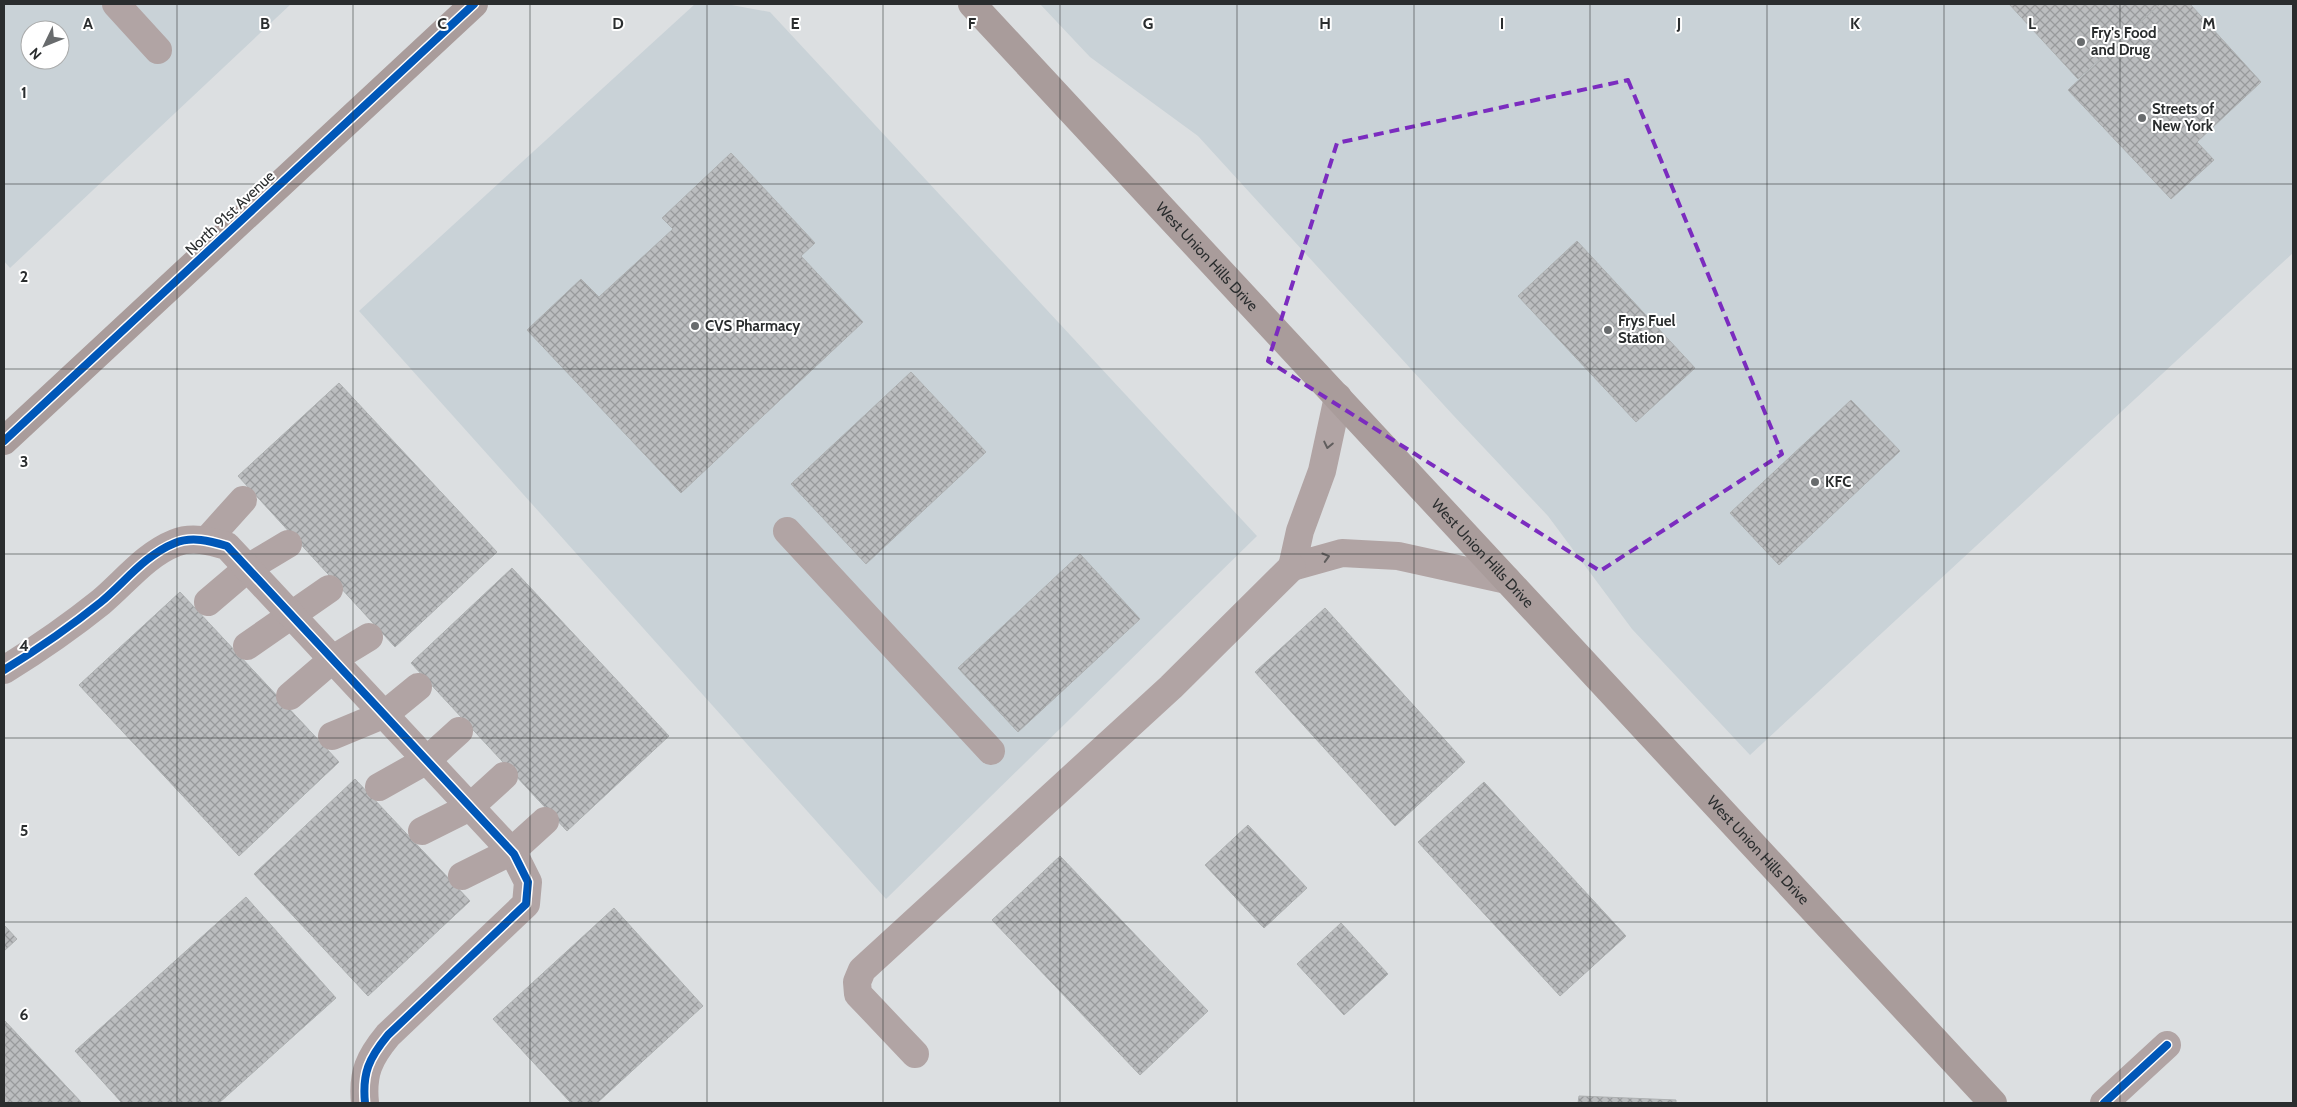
<svg xmlns="http://www.w3.org/2000/svg" width="2297" height="1107" font-family="Cabin,sans-serif">
  <style>
    .built { fill: #c9d2d7; fill-rule: evenodd }
    .building { fill: url(#building-cross-hatch); stroke: #adb0b1 }
    .lines { fill: none; stroke-linecap: round; stroke-linejoin: round }
    .minor { stroke: #b1a4a4; stroke-width: 28 }
    .major { stroke: #a99c9b; stroke-width: 28 }
    .cycleway-casing { stroke: #fff; stroke-width: 11 }
    .cycleway { stroke: #0057b8; stroke-width: 8 }
    .oneway { stroke: #605d5d }
    .marked { fill: none; stroke: #7b2cbf; stroke-width: 4; stroke-dasharray: 10 6; stroke-linejoin: round }
    .grid { fill: none; stroke: #2a2d2e; stroke-width: 1; stroke-opacity: 0.55 }
    .poi-dot { fill: #686b6d; stroke: #fff; stroke-width: 2 }
    .labels { text-anchor: middle; stroke-width: 4; stroke-linejoin: round; paint-order: stroke }
    .poi-label { font-size: 15px; font-weight: bold; fill: #2a2d2e; stroke: #fff; text-anchor: start }
    .street-label { font-size: 15px; fill: #2a2d2e; stroke: #fff }
    .grid-label { font-size: 16px; text-anchor: middle; font-weight: bold; fill: #2a2d2e; stroke: #fff; stroke-width: 4; stroke-linejoin: round; paint-order: stroke }
  </style>
  <defs>
    <pattern id="building-cross-hatch" width="8" height="8" patternUnits="userSpaceOnUse" patternTransform="scale(1.25)"><rect width="8" height="8" fill="#bbbdbf"/><path d="M0 0l8 8M0 8l8-8" fill="none" stroke="#989a9c"/></pattern>
  </defs>
  <rect width="100%" height="100%" fill="#dcdfe1"/>
  <g class="built">
    <path d="M4 4H291L10 268 4 261ZM30 30H60V60H30Z"/>
    <path d="M695 4H726L770 12 1257 536 886 899 359 311Z"/>
    <path d="M1040 4H2293V253L1750 755 1632 629 1548 516 1453 415 1198 136 1090 57Z"/>
  </g>
  <g class="building">
    <path d="M2009 4H2160L2078 79Z"/>
    <path d="M2160 4H2190L2261 82 2197 142 2214 160 2171 199 2068 90Z"/>
    <path d="M731 153 815 243 801 256 863 322 681 493 527 330 581 279 599 297 673 229 662 218Z"/>
    <path d="M1577 241 1695 368 1636 422 1518 296Z"/>
    <path d="M911 372 986 452 866 564 791 484Z"/>
    <path d="M339 383 497 552 395 647 238 476Z"/>
    <path d="M1851 400 1900 451 1779 565 1730 513Z"/>
    <path d="M1080 554 1140 619 1018 732 958 668Z"/>
    <path d="M512 568 669 736 567 831 411 663Z"/>
    <path d="M180 592 339 762 239 856 79 685Z"/>
    <path d="M1325 608 1465 762 1395 826 1255 672Z"/>
    <path d="M355 779 470 901 368 996 254 874Z"/>
    <path d="M1484 782 1626 936 1560 996 1418 842Z"/>
    <path d="M1248 825 1307 888 1264 928 1205 865Z"/>
    <path d="M1060 856 1208 1011 1140 1075 992 920Z"/>
    <path d="M246 897 336 998 219 1103H122L75 1051Z"/>
    <path d="M614 908 703 1006 597 1103H571L493 1019Z"/>
    <path d="M1341 923 1388 974 1344 1015 1297 964Z"/>
    <path d="M4 925 17 939 4 951Z"/>
    <path d="M4 1020 82 1103H4Z"/>
    <path d="M1579 1096 1676 1100V1103H1578Z"/>
  </g>
  <g class="lines">
    <g class="minor">
      <path d="M116 4 158 50"/>
      <path d="M1338 397 1322 471 1300 531 1292 567 1342 553 1398 556 1507 580"/>
      <path d="M787 531 991 751"/>
      <path d="M207 540 243 500"/>
      <path d="M208 602 248 568 288 544"/>
      <path d="M247 646 329 589"/>
      <path d="M4 670C38 649 70 627 101 602 125 582 145 555 175 543 192 536 210 541 227 546L514 854 528 882 526 904 388 1035C369 1058 362 1073 365 1103"/>
      <path d="M290 696 333 659 369 637"/>
      <path d="M332 736 385 714 418 687"/>
      <path d="M379 787 427 760 459 731"/>
      <path d="M422 831 470 807 504 776"/>
      <path d="M462 876 512 851 545 821"/>
      <path d="M915 1054 858 994 857 982 862 970 1171 687 1292 567"/>
      <path d="M2104 1103 2167 1045"/>
    </g>
    <g class="major">
      <path id="s1" d="M972 4 1993 1103"/>
      <path d="M4 441 474 4"/>
    </g>
    <g class="cycleway-casing">
      <g id="cycleway">
        <path d="M4 441 474 4"/>
        <path d="M4 670C38 649 70 627 101 602 125 582 145 555 175 543 192 536 210 541 227 546L514 854 528 882 526 904 388 1035C369 1058 362 1073 365 1103"/>
        <path d="M2104 1103 2167 1045"/>
      </g>
    </g>
    <use href="#cycleway" class="cycleway"/>
  </g>
  <defs><path id="oneway-chevron" d="M-2-3.5L2.5 0L-2 3.5" fill="none" stroke-width="1.6" stroke-linecap="round" stroke-linejoin="round" transform="scale(1.25)"/></defs>
  <g class="oneway">
    <use href="#oneway-chevron" transform="translate(1328 445) rotate(102)"/>
    <use href="#oneway-chevron" transform="translate(1326 557) rotate(-16)"/>
  </g>
  <path class="marked" d="M1628 80 1782 454 1600 571 1268 361 1337 143Z"/>
  <path class="grid" d="M177 4V1103M353 4V1103M530 4V1103M707 4V1103M883 4V1103M1060 4V1103M1237 4V1103M1414 4V1103M1590 4V1103M1767 4V1103M1944 4V1103M2120 4V1103M4 184H2293M4 369H2293M4 554H2293M4 738H2293M4 922H2293"/>
  <g class="poi-dot">
    <circle cx="2081" cy="42" r="5"/>
    <circle cx="2142" cy="118" r="5"/>
    <circle cx="695" cy="326" r="5"/>
    <circle cx="1608" cy="330" r="5"/>
    <circle cx="1815" cy="482" r="5"/>
  </g>
  <g class="labels">
    <g class="poi-label">
      <text x="2091" y="38">Fry's Food<tspan x="2091" dy="17">and Drug</tspan></text>
      <text x="2152" y="114">Streets of<tspan x="2152" dy="17">New York</tspan></text>
      <text x="1618" y="326">Frys Fuel<tspan x="1618" dy="17">Station</tspan></text>
      <text x="705" y="331">CVS Pharmacy</text>
      <text x="1825" y="487">KFC</text>
    </g>
    <g class="street-label">
      <text transform="translate(230 213) rotate(-43)" y="5">North 91st Avenue</text>
      <text dy="5" stroke="none"><textPath href="#s1" startOffset="345">West Union Hills Drive</textPath></text>
      <text dy="5" stroke="none"><textPath href="#s1" startOffset="750">West Union Hills Drive</textPath></text>
      <text dy="5" stroke="none"><textPath href="#s1" startOffset="1155">West Union Hills Drive</textPath></text>
    </g>
  </g>
  <g class="grid-label">
    <text x="88" y="29">A</text>
    <text x="265" y="29">B</text>
    <text x="442" y="29">C</text>
    <text x="618" y="29">D</text>
    <text x="795" y="29">E</text>
    <text x="972" y="29">F</text>
    <text x="1148" y="29">G</text>
    <text x="1325" y="29">H</text>
    <text x="1502" y="29">I</text>
    <text x="1679" y="29">J</text>
    <text x="1855" y="29">K</text>
    <text x="2032" y="29">L</text>
    <text x="2209" y="29">M</text>
    <text x="24" y="98">1</text>
    <text x="24" y="282">2</text>
    <text x="24" y="467">3</text>
    <text x="24" y="651">4</text>
    <text x="24" y="836">5</text>
    <text x="24" y="1020">6</text>
  </g>
  <rect width="2297" height="1107" fill="none" stroke="#2a2d2e" stroke-width="10"/>
  <g transform="translate(45 45) rotate(227)"><circle r="24" fill="#ffffff" stroke="#aaabab"/>
  <path d="M0-4L9 19L0 12L-9 19Z" fill="#686b6d"/>
  <text y="-8" font-size="14" font-weight="bold" text-anchor="middle" fill="#2a2d2e">N</text>
  </g>
</svg>
